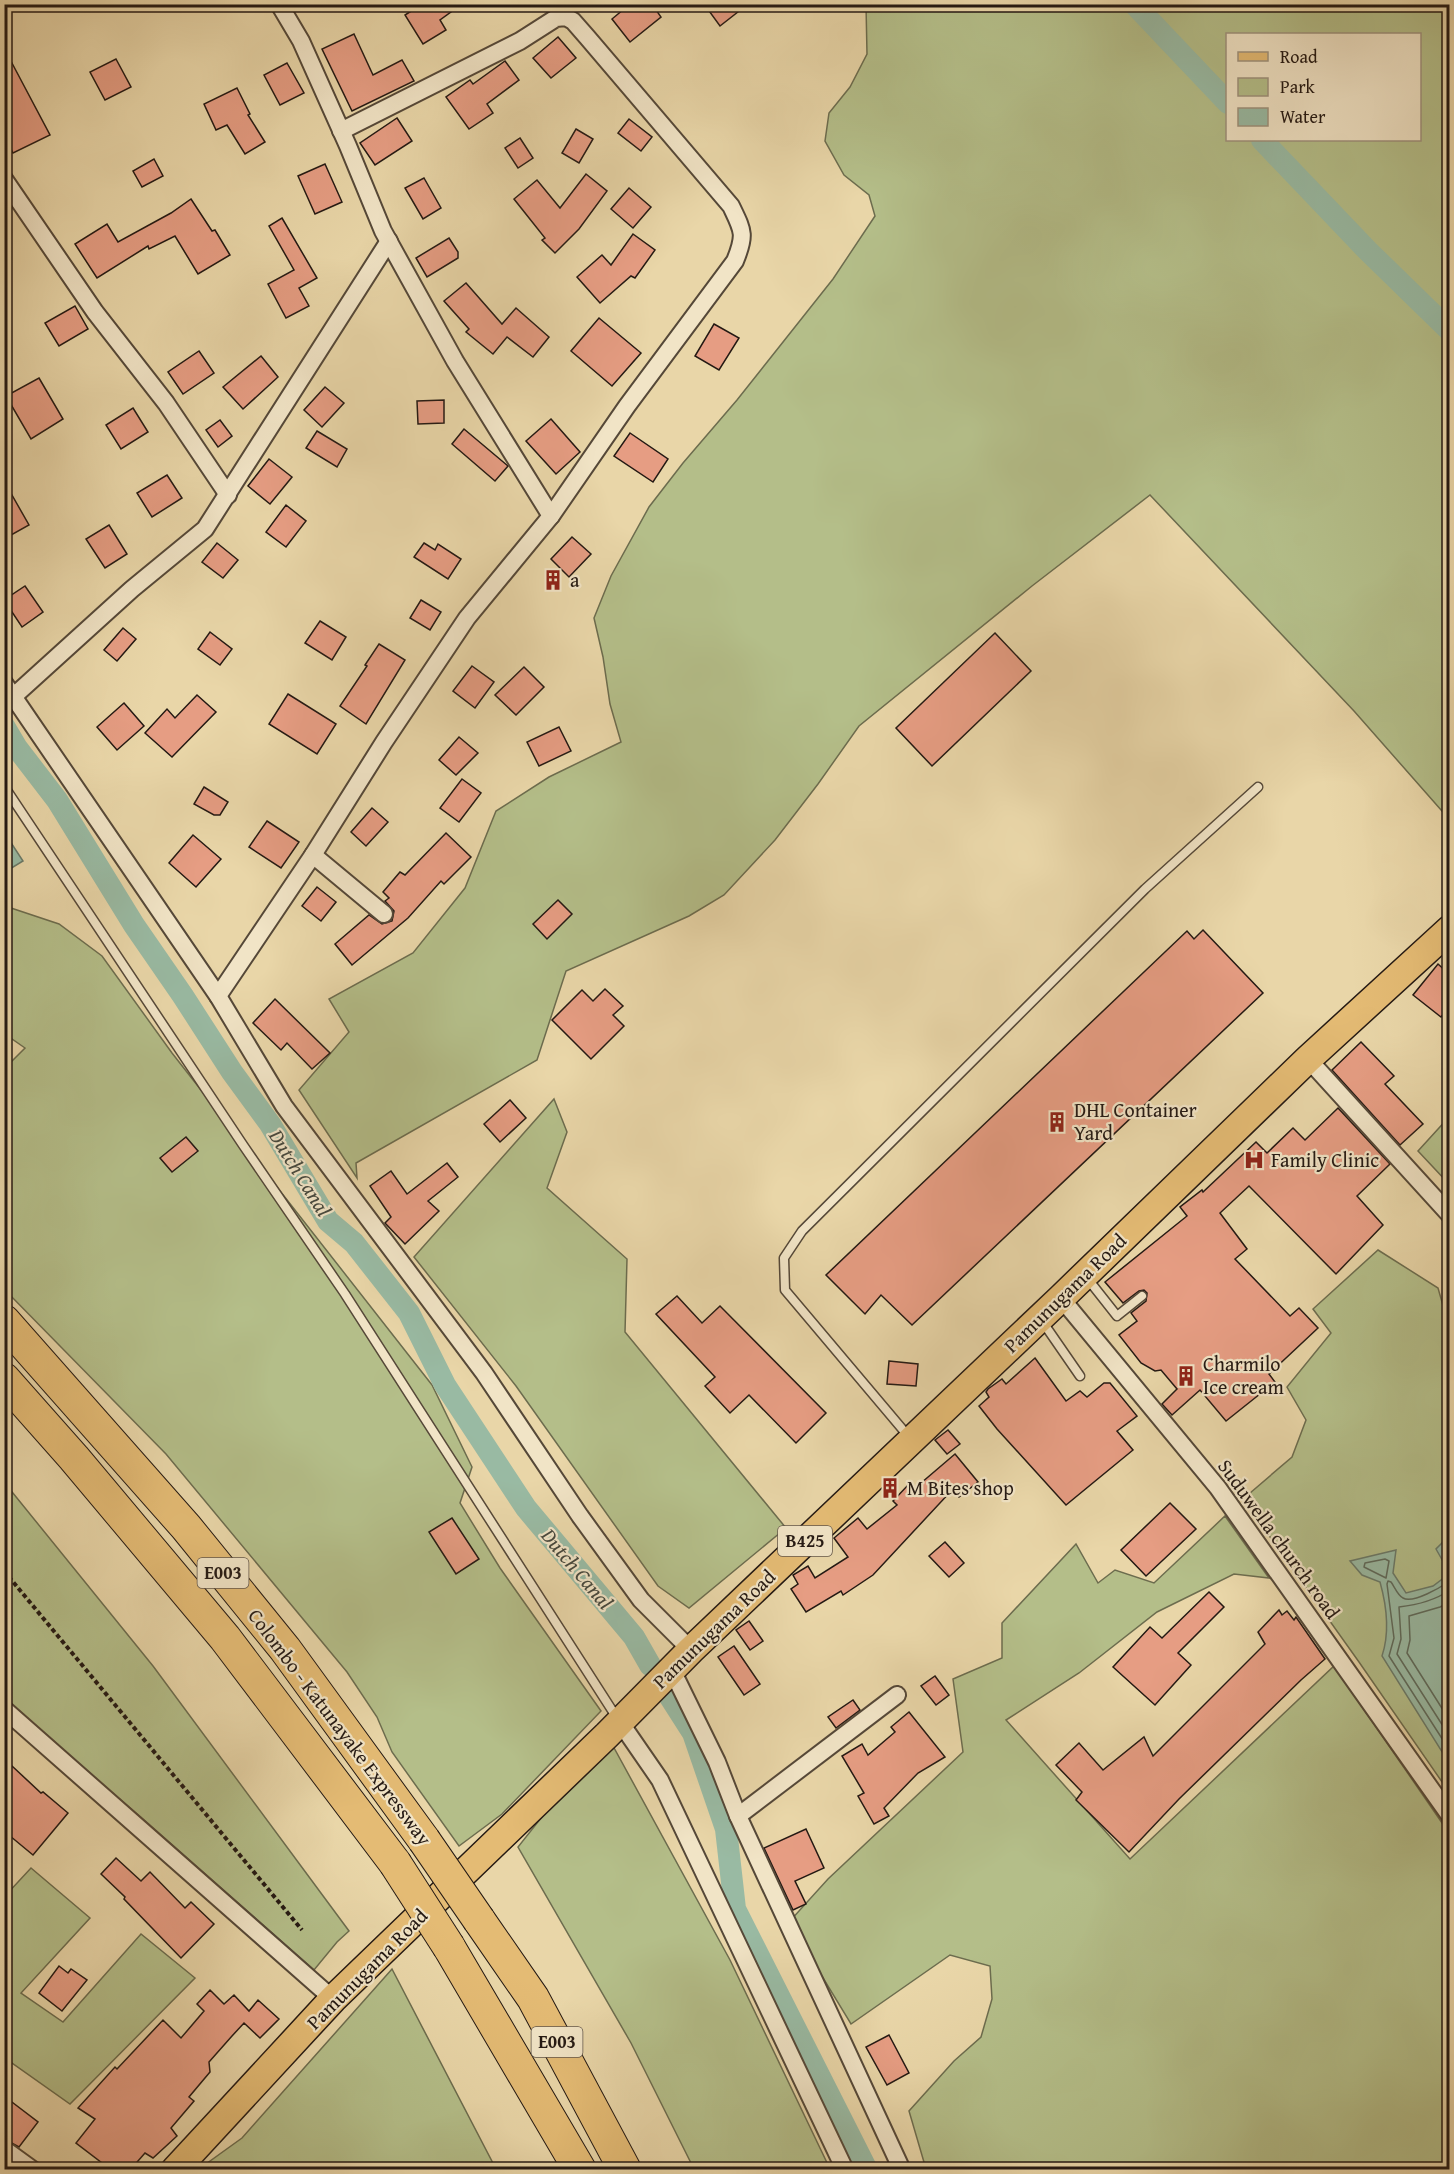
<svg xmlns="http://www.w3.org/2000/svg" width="1454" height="2174" font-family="'Gentium Book Plus',serif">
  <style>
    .green { fill: #b4be89; stroke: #6c6c4e; stroke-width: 1.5; fill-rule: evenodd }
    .water { fill: #99baa3; stroke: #6a7a69; stroke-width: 1.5 }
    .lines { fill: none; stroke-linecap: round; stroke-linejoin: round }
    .shore { stroke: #5e6a5b; stroke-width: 1.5 }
    .canal { stroke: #99baa3; stroke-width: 22 }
    .building { fill: #e69d83; stroke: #241913; stroke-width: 1.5 }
    .service-casing { stroke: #554838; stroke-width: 11 }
    .minor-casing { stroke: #554838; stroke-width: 20 }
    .primary-casing { stroke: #241913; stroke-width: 30 }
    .motorway-casing { stroke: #241913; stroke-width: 34 }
    .path { stroke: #241913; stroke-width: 4; stroke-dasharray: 4.5 3; stroke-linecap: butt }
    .service { stroke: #f1e4c6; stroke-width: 8 }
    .minor { stroke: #f1e4c6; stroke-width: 16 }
    .primary { stroke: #e4bb74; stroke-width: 27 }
    .motorway { stroke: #e4bb74; stroke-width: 32 }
    .motorway-bridge-casing { stroke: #241913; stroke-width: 34; stroke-linecap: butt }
    .motorway-bridge { stroke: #e4bb74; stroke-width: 32 }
    .labels { text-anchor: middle; stroke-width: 4.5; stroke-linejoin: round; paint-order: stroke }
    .shield { fill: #f1e4c6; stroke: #625649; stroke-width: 1.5 }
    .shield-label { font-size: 18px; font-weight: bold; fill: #241913 }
    .poi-label { font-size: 20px; fill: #241913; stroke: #f1e4c6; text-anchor: start }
    .street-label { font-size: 20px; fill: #241913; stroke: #f1e4c6 }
    .water-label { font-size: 21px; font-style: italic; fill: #47493e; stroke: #f1e4c6 }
  </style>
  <rect width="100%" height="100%" fill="#e9d6a8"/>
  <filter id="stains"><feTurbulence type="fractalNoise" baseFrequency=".00333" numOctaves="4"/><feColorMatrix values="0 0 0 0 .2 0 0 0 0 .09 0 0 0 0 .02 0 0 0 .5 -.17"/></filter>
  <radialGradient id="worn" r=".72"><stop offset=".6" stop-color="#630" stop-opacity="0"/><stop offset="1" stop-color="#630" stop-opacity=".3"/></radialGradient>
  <g class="green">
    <path d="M866 5H1449V819L1354 711 1150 495 1032 586 859 726 818 784 775 840 724 895 689 916 566 971 537 1060 356 1163 357 1178 299 1090 349 1032 329 999 413 953 465 888 496 811 549 777 621 742 610 704 603 657 594 618 611 576 649 507 683 463 737 400 833 279 875 216 869 195 844 175 825 141 829 113 850 87 867 54ZM1228 34H1420V140H1228Z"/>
    <path d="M5 906 59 924 102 956 172 1053 432 1385 472 1467 460 1503 500 1568 601 1711 502 1814 459 1846 392 1752 377 1717 347 1672 166 1454 5 1290V1068L25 1048 5 1034Z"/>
    <path d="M554 1099 567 1132 547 1188 627 1259 625 1332 786 1528 689 1608 658 1586 516 1386 414 1257Z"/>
    <path d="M1449 1117V1184L1418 1151Z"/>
    <path d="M1378 1250 1438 1288 1450 1330 1449 1792 1359 1662 1243 1499 1292 1457 1306 1420 1287 1387 1331 1333 1313 1309Z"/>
    <path d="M4 1482 153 1666 349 1931 337 1942 314 1970 143 1819 5 1701Z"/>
    <path d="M1225 1516 1269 1578 1234 1574 1157 1612 1079 1673 1006 1720 1130 1859 1334 1666 1449 1833V2169H926L909 2111 954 2061 981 2037 992 1999 990 1966 950 1955 851 2024 789 1922 828 1879 963 1752 953 1679 1002 1658V1623L1076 1544 1098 1583 1115 1570 1154 1583Z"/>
    <path d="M607 1735 730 1960 830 2169H694L631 2043 518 1847Z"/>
    <path d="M31 1868 90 1918 21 1993 63 2022 141 1934 195 1978 70 2104 5 2058V1896Z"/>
    <path d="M392 1969 496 2169H199L242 2138Z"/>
  </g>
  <g class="water">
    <path d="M4 832 23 861 5 872H4Z"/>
    <path d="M1449 1536V1572L1436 1549Z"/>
    <path d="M1396 1550 1393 1573 1406 1593 1433 1586 1449 1574V1763L1382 1656C1390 1632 1387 1607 1380 1582L1362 1575 1350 1561Z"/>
  </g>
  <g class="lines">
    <g class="shore">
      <path d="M1385 1559 1389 1561 1386 1578 1364 1567 1365 1563Z"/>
      <path d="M1450 1581C1441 1587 1413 1604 1403 1598 1398 1596 1394 1586 1391 1582L1388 1581 1387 1584 1394 1638 1389 1656 1450 1751"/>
      <path d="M1450 1590C1434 1601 1417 1605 1399 1607L1401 1639 1397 1654 1450 1737"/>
      <path d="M1450 1602 1440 1607 1409 1616 1410 1640 1407 1653 1450 1721"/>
    </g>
    <g class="canal">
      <path d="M1134 4 1228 103"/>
      <path d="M1262 140 1368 251 1450 331"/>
      <path d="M4 726 17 748 57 800 134 925 183 996 232 1072 270 1124 328 1221 354 1243 409 1313 445 1385 526 1508 634 1637 650 1665"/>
      <path d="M670 1697 693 1733 726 1829 735 1909 867 2170"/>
    </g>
  </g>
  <g class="building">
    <path d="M422 4H462L440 20 446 30 423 44 405 15Z"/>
    <path d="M630 4H652L661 17 630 42 612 19Z"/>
    <path d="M704 4H748L720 26Z"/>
    <path d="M354 34 373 75 402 60 414 81 352 111 322 49Z"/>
    <path d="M558 37 576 58 551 78 533 58Z"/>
    <path d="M4 48 50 135 13 153 4 135Z"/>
    <path d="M116 59 131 87 105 100 90 72Z"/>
    <path d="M505 61 519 80 487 104 493 113 469 129 446 97 470 80 473 84Z"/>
    <path d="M287 63 304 93 280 105 264 75Z"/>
    <path d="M237 88 250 114 248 115 265 142 245 154 227 125 216 130 204 104Z"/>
    <path d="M397 118 412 141 375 165 360 143Z"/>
    <path d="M629 119 652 137 641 151 618 133Z"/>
    <path d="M576 129 593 139 579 163 562 153Z"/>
    <path d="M520 138 533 158 518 168 505 148Z"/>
    <path d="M154 159 163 176 142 187 133 171Z"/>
    <path d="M325 164 342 202 315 214 298 176Z"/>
    <path d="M586 174 607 191 579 229 555 253 542 240 545 238 514 199 537 180 560 208Z"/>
    <path d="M424 178 441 208 423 219 405 188Z"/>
    <path d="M629 188 651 207 633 228 611 209Z"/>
    <path d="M191 199 212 231 215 230 230 255 198 274 175 236 149 249 148 246 97 278 75 244 107 224 118 242 171 213Z"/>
    <path d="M282 218 317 278 299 288 309 306 286 318 268 284 294 270 269 226Z"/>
    <path d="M633 234 655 250 635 278 631 276 600 303 577 277 602 255 611 265Z"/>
    <path d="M449 238 458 252V258L427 277 416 258Z"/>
    <path d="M466 283 502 324 516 308 549 337 533 357 507 337 493 354 466 332 469 329 444 301Z"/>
    <path d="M75 306 88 329 59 346 45 323Z"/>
    <path d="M599 318 641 353 612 386 571 351Z"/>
    <path d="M714 324 739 338 719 370 695 356Z"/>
    <path d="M199 351 214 373 183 394 168 372Z"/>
    <path d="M261 356 278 377 243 409 223 387Z"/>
    <path d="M39 378 63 419 31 439 6 396Z"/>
    <path d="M325 387 344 403 322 427 304 410Z"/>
    <path d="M444 400V423L418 424 417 401Z"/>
    <path d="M133 408 148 432 121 449 106 425Z"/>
    <path d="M551 419 580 452 556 474 526 441Z"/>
    <path d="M220 420 232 436 218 447 206 430Z"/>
    <path d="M464 429 508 466 495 481 452 444Z"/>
    <path d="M317 431 347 449 337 467 306 448Z"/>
    <path d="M630 433 668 459 653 482 614 456Z"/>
    <path d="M269 459 292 477 270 504 248 486Z"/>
    <path d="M167 475 182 498 152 517 137 493Z"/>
    <path d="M4 481 29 525 4 539Z"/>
    <path d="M286 505 306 521 286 547 266 532Z"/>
    <path d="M109 525 127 554 105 568 86 539Z"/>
    <path d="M572 537 591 554 569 577 551 559Z"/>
    <path d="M217 543 238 560 223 578 202 562Z"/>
    <path d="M424 543 435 550 438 544 461 559 448 579 414 557Z"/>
    <path d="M25 586 43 612 22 627 4 600Z"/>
    <path d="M421 600 441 612 430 630 410 618Z"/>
    <path d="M320 621 346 637 332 660 305 643Z"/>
    <path d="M123 628 136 639 117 661 104 650Z"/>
    <path d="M210 632 232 649 220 665 198 649Z"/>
    <path d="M995 633 1031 671 932 766 896 728Z"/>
    <path d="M379 644 405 660 366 724 340 706 367 666 365 665Z"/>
    <path d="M472 666 494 682 475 708 453 691Z"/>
    <path d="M524 667 544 687 516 715 495 695Z"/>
    <path d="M288 694 336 724 317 754 269 724Z"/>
    <path d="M197 695 216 712 172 757 145 733 167 709 175 718Z"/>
    <path d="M124 703 144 726 117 750 97 727Z"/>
    <path d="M559 727 571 751 539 766 527 742Z"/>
    <path d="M459 737 478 753 456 775 439 760Z"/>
    <path d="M462 779 481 793 459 822 440 808Z"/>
    <path d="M204 787 228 802 220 815H214L194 804Z"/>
    <path d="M372 808 388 822 366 846 351 832Z"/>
    <path d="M267 821 299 842 281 868 249 847Z"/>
    <path d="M446 833 471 857 444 884 441 881 408 918 352 965 335 944 369 915 382 924 392 921 394 911 385 901 389 898 383 892 400 872 405 875Z"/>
    <path d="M193 835 221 859 196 887 169 863Z"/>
    <path d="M317 887 336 902 321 921 302 906Z"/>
    <path d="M558 900 572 914 547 939 533 924Z"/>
    <path d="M1203 930 1263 993 912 1325 881 1295 865 1314 826 1275 1187 931 1194 939Z"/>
    <path d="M1438 964 1449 974V1007L1441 1017 1413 995Z"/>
    <path d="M605 989 623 1006 613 1015 624 1026 591 1059 552 1020 582 990 593 1001Z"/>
    <path d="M275 999 330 1053 312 1069 287 1043 281 1050 253 1023Z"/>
    <path d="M1361 1042 1394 1076 1385 1084 1423 1124 1400 1145 1332 1070Z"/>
    <path d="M510 1100 526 1118 500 1142 484 1124Z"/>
    <path d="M1338 1108 1390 1164 1357 1196 1383 1225 1336 1274 1249 1186 1220 1213 1247 1249 1235 1259 1290 1316 1299 1308 1318 1328 1269 1374 1275 1382 1226 1421 1200 1390 1172 1415 1162 1404 1177 1389 1161 1370 1155 1371 1141 1363 1119 1335 1137 1321 1131 1313 1146 1301 1147 1293 1144 1290 1139 1291 1123 1303 1105 1282 1187 1216 1180 1207 1202 1190 1203 1192 1256 1142 1267 1153 1293 1128 1305 1140Z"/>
    <path d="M186 1137 198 1151 172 1172 160 1158Z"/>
    <path d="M447 1163 458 1177 428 1201 439 1211 405 1244 385 1223 391 1217 370 1186 391 1171 407 1194Z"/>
    <path d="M677 1296 702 1323 720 1306 826 1413 796 1443 749 1395 730 1413 705 1386 715 1377 656 1314Z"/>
    <path d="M1035 1358 1066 1401 1080 1391 1087 1397 1104 1383H1110L1137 1416 1117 1431 1133 1450 1066 1505 997 1429 979 1406 989 1397 986 1392 988 1389 1002 1379 1006 1384Z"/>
    <path d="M889 1361 918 1364 916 1386 887 1384Z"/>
    <path d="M948 1430 960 1444 947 1454 935 1440Z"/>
    <path d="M955 1454 978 1482 959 1497 952 1490 873 1575 843 1595 841 1591 806 1612 791 1589 798 1584 793 1575 808 1566 815 1578 848 1557 834 1538 858 1518 867 1529 897 1505 893 1501 909 1484 914 1489Z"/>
    <path d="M1170 1503 1196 1529 1146 1576 1121 1550Z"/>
    <path d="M452 1518 479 1559 456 1574 429 1532Z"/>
    <path d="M945 1542 964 1563 949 1577 929 1556Z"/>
    <path d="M1209 1592 1224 1607 1178 1653 1191 1665 1155 1705 1113 1667 1150 1627 1162 1638Z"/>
    <path d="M1279 1610 1282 1615 1287 1611 1294 1620 1296 1617 1325 1659 1301 1680 1179 1799 1129 1852 1076 1800 1082 1792 1056 1765 1079 1743 1103 1770 1144 1737 1153 1756 1265 1644 1258 1632Z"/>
    <path d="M749 1621 763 1641 750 1650 736 1630Z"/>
    <path d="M734 1646 760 1684 744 1695 718 1657Z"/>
    <path d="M935 1676 949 1695 936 1705 921 1686Z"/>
    <path d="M853 1700 860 1710 836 1728 828 1717Z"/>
    <path d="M909 1712 945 1757 918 1773 884 1808 889 1816 874 1824 858 1796 864 1793 842 1756 862 1744 868 1755 895 1732 891 1727Z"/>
    <path d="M12 1766 41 1793 43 1792 68 1813 33 1855 4 1831V1775Z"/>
    <path d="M806 1829 824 1868 795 1881 806 1904 793 1910 764 1848Z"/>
    <path d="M116 1858 141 1881 150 1872 185 1908 191 1902 214 1924 181 1958 124 1899 125 1897 101 1874Z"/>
    <path d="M59 1966 68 1973 71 1969 87 1980 62 2011 39 1993Z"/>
    <path d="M210 1990 224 2004 234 1995 249 2011 258 2000 279 2019 260 2038 244 2023 232 2036 209 2062 210 2072 189 2097 194 2101 171 2128 177 2136 153 2158 145 2153 131 2169H110L76 2143 95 2119 78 2108 115 2067 117 2069 163 2020 181 2038 204 2011 197 2004Z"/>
    <path d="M889 2035 909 2073 887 2085 866 2047Z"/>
    <path d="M4 2096 38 2122 19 2147 4 2139Z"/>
  </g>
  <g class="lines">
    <g class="service-casing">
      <g id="service">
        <path d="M4 786 243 1145 345 1294 617 1718"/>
        <path d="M1087 1278 1117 1316 1142 1296"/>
        <path d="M1042 1321 1080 1376"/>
        <path d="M909 1437 785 1290 784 1258 802 1231 1145 889 1258 787"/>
      </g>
    </g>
    <g class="minor-casing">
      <g id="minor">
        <path d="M279 4 301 41 348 146 383 231 455 361 551 516"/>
        <path d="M4 179 95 312 166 403 228 495"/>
        <path d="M4 683 218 996 284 1106 484 1373 580 1516 641 1600 691 1650"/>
        <path d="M14 696 132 589 205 529 389 241"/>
        <path d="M313 855 384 914"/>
        <path d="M218 996 313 855 384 742 467 618 551 516 627 406 735 261C746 234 743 231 731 206L587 37 573 21 566 17 556 18 520 41 341 131"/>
        <path d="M1308 1059 1450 1215"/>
        <path d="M1061 1298 1218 1488 1450 1816"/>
        <path d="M672 1670 717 1762 738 1816 902 2170"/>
        <path d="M4 1709 333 1999"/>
        <path d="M620 1722 660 1780 845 2170"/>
        <path d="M738 1816 897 1695"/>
        <path d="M4 2149 33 2170"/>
      </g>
    </g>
    <g class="primary-casing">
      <path id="primary" d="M175 2170 333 1999 607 1735 691 1650 1061 1298 1308 1059 1450 929"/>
    </g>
    <g class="motorway-casing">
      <g id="motorway">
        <path d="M4 1321 186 1527 285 1649 424 1840"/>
        <path d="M4 1379 74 1458 225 1638 395 1863"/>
        <path d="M479 1920 533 1998 625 2170"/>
        <path d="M449 1947 580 2170"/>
      </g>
    </g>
    <path class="path" d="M4 1571 302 1930"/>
    <use href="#service" class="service"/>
    <use href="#minor" class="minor"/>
    <use href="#primary" class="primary"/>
    <use href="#motorway" class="motorway"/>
    <g class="motorway-bridge-casing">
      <g id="motorway-bridge">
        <path d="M424 1840 479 1920"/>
        <path d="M395 1863 449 1947"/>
      </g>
    </g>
    <use href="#motorway-bridge" class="motorway-bridge"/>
  </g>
  <defs>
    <g id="building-bare" transform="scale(1.62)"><path d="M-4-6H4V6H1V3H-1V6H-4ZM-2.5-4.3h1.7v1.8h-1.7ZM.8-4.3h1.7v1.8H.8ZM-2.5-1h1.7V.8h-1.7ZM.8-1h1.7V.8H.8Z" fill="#8f2418" stroke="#f1e4c6" stroke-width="2.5" paint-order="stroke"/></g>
    <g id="hospital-bare" transform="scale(1.62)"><path d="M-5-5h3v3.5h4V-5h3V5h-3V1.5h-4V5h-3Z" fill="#8f2418" stroke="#f1e4c6" stroke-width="2.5" paint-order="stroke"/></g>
  </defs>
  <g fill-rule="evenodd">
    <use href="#building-bare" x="553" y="580"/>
    <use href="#building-bare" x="1057" y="1122"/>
    <use href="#hospital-bare" x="1254" y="1160"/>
    <use href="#building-bare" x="1186" y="1376"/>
    <use href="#building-bare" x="890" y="1488"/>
  </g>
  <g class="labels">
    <g class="shield">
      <rect x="778" y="1526" width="54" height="30" rx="4.5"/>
      <rect x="197.5" y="1558" width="51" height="30" rx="4.5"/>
      <rect x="531.5" y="2027" width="51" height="30" rx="4.5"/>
    </g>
    <g class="shield-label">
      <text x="805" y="1547">B425</text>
      <text x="223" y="1579">E003</text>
      <text x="557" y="2048">E003</text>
    </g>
    <g class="poi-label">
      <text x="570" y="587">a</text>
      <text x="1074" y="1117">DHL Container<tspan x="1074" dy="23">Yard</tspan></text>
      <text x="1271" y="1167">Family Clinic</text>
      <text x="1203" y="1371">Charmilo<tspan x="1203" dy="23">Ice cream</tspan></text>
      <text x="907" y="1495">M Bites shop</text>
    </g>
    <g class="street-label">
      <text transform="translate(1065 1293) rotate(-44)" y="7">Pamunugama Road</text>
      <text transform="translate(1279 1539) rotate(54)" y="7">Suduwella church road</text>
      <text transform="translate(714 1629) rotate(-44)" y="7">Pamunugama Road</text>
      <text transform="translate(340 1727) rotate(53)" y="7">Colombo - Katunayake Expressway</text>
      <text transform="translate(367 1969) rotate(-45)" y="7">Pamunugama Road</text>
    </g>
    <g class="water-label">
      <text transform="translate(300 1173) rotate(58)" y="7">Dutch Canal</text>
      <text transform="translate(577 1569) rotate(50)" y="7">Dutch Canal</text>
    </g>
  </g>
  <rect width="1454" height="2174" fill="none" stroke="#e9d6a8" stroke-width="24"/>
  <rect x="6" y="6" width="1442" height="2162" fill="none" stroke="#241913" stroke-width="3"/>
  <rect x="12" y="12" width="1430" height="2150" fill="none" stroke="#241913" stroke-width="1.5"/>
  <rect x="1226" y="33" width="195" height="108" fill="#f1e4c6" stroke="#9f937e" stroke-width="1.5"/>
  <rect x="1238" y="52" width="30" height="9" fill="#e4bb74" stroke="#9f937e" stroke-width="1.5"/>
  <text x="1280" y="63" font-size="18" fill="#241913">Road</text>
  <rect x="1238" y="78" width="30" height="18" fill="#b4be89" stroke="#9f937e" stroke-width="1.5"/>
  <text x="1280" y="93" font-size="18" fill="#241913">Park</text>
  <rect x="1238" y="108" width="30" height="18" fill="#99baa3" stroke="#9f937e" stroke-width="1.5"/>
  <text x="1280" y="123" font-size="18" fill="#241913">Water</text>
  <rect width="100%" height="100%" filter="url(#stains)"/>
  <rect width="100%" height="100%" fill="url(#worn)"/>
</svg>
